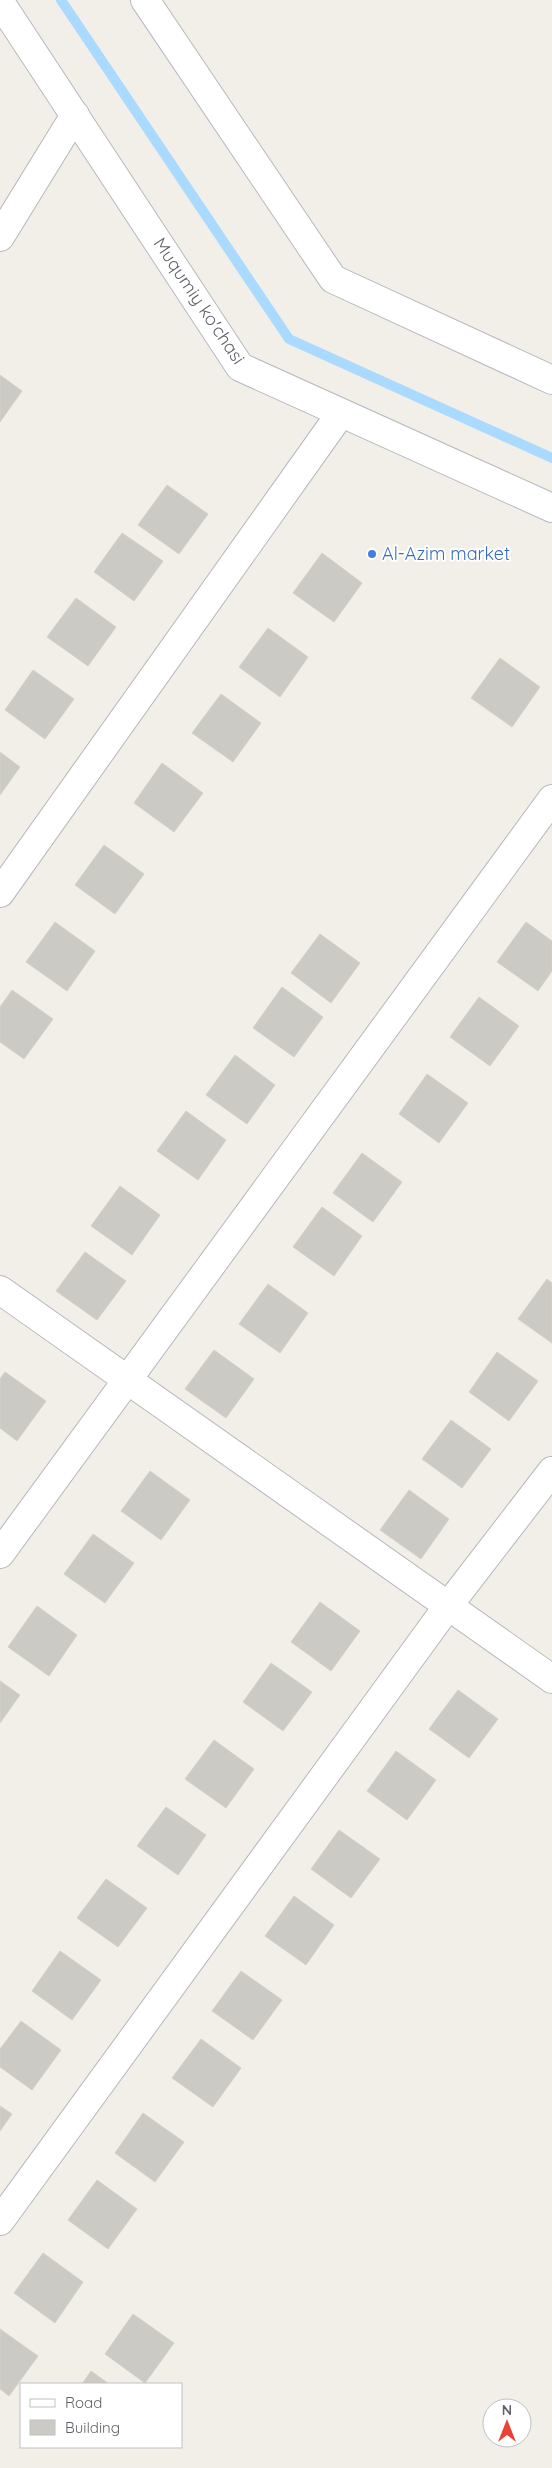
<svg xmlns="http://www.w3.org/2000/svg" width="552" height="2468" font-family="Quicksand,sans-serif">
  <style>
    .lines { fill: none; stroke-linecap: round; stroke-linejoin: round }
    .stream { stroke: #aadaff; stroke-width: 10 }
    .building { fill: #cccac5; stroke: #d6d1c6 }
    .street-casing { stroke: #b5b8bc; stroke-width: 30 }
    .secondary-casing { stroke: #b6babf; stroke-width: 30 }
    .street { stroke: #fff; stroke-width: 28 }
    .secondary { stroke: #fff; stroke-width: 28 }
    .shop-dot { fill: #3f7fe0; stroke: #fff; stroke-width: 2 }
    .labels { text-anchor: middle; stroke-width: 4; stroke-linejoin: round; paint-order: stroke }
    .street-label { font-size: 18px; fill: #5f6368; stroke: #fff }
    .shop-label { font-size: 18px; fill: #366cbe; stroke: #fff; text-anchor: start }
  </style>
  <rect width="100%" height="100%" fill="#f1efe8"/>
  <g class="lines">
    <path class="stream" d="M61 0 289 339 552 458"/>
  </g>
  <g class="building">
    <path d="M0 375 22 391 0 422Z"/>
    <path d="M167 485 208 514 179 554 138 525Z"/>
    <path d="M122 533 163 561 134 601 94 572Z"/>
    <path d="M322 553 362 583 334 622 293 593Z"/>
    <path d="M76 598 116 627 88 666 47 637Z"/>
    <path d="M268 628 308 657 280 697 239 667Z"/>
    <path d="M500 658 540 687 512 727 471 698Z"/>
    <path d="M33 670 74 699 45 739 5 710Z"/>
    <path d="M221 694 261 723 233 762 192 733Z"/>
    <path d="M0 752 20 767 0 795Z"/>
    <path d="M162 763 203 793 174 832 134 803Z"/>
    <path d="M104 845 144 874 115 914 75 885Z"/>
    <path d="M55 922 95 951 67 991 26 962Z"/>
    <path d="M526 922 552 941V971L538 991 497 962Z"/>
    <path d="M320 934 360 963 331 1003 291 973Z"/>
    <path d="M282 987 323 1017 294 1057 253 1028Z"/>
    <path d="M12 990 53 1019 24 1059 0 1042V1007Z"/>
    <path d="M479 997 519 1026 490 1066 450 1037Z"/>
    <path d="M235 1055 275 1085 247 1124 206 1095Z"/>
    <path d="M427 1074 468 1103 439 1143 399 1114Z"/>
    <path d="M186 1111 226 1140 198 1180 157 1151Z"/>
    <path d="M362 1153 402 1182 373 1222 333 1193Z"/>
    <path d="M120 1186 160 1215 132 1255 91 1226Z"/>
    <path d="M322 1207 362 1236 334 1276 293 1247Z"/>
    <path d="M85 1252 126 1281 97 1320 56 1291Z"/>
    <path d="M547 1279 552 1283V1343L518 1319Z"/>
    <path d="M268 1284 308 1313 280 1353 239 1324Z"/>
    <path d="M214 1350 254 1379 226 1418 185 1389Z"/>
    <path d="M497 1352 538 1381 509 1421 469 1392Z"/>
    <path d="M5 1372 46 1401 17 1441 0 1428V1379Z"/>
    <path d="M451 1420 491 1449 462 1488 422 1459Z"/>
    <path d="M150 1471 190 1500 161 1540 121 1511Z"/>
    <path d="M409 1490 449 1519 421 1559 380 1530Z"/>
    <path d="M93 1534 134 1563 105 1603 64 1574Z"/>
    <path d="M320 1602 360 1631 331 1671 291 1642Z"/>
    <path d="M37 1606 77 1635 49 1676 8 1647Z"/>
    <path d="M271 1663 312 1692 283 1731 243 1702Z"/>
    <path d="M0 1681 20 1695 0 1723Z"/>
    <path d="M458 1690 498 1719 469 1758 429 1729Z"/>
    <path d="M214 1740 254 1769 226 1808 185 1779Z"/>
    <path d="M396 1751 436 1780 407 1820 367 1791Z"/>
    <path d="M166 1807 206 1835 178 1875 137 1846Z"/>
    <path d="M339 1830 380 1859 351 1898 311 1869Z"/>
    <path d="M106 1879 147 1908 118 1947 77 1918Z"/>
    <path d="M294 1896 334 1925 306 1965 265 1936Z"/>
    <path d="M60 1951 101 1980 72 2020 32 1991Z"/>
    <path d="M241 1971 282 2000 253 2040 212 2011Z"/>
    <path d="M21 2021 61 2050 32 2090 0 2067V2049Z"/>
    <path d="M201 2039 241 2068 213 2107 172 2078Z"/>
    <path d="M0 2106 12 2114 0 2131Z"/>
    <path d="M143 2113 184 2142 155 2182 115 2153Z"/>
    <path d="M97 2180 137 2209 108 2249 68 2220Z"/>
    <path d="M43 2253 83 2282 55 2323 14 2293Z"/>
    <path d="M133 2314 174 2343 145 2383 105 2354Z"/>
    <path d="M0 2329 38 2356 9 2396 0 2389Z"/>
    <path d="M91 2371 109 2384H82Z"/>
  </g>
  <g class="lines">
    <g class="street-casing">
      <g id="street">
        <path d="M0 237 75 115"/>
        <path d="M0 893 341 413"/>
        <path d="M0 1290 552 1679"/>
        <path d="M0 1554 552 799"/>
        <path d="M0 2221 448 1606 552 1471"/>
      </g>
    </g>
    <g class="secondary-casing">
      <g id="secondary">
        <path d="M145 0 333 279 552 380"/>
        <path d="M0 2 240 367 552 508"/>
      </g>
    </g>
    <use href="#street" class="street"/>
    <use href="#secondary" class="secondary"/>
  </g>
  <circle class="shop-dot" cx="372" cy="554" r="5"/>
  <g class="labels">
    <g class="street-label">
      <text transform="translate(199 301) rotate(56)" y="6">Muqumiy ko'chasi</text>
    </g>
    <g class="shop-label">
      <text x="382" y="560">Al-Azim market</text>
    </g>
  </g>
  <rect x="20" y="2383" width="162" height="65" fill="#ffffff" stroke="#bfc1c3"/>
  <rect x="30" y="2399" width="25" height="8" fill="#ffffff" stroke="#bfc1c3"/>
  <text x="65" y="2408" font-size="15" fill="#5f6368">Road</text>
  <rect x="30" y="2420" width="25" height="15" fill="#cccac5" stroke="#bfc1c3"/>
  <text x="65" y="2433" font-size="15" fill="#5f6368">Building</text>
  <g transform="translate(507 2423)"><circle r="24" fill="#ffffff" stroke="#bfc1c3"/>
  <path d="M0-4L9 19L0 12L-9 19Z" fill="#ea4335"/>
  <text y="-8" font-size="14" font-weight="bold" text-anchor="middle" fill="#5f6368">N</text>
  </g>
</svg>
